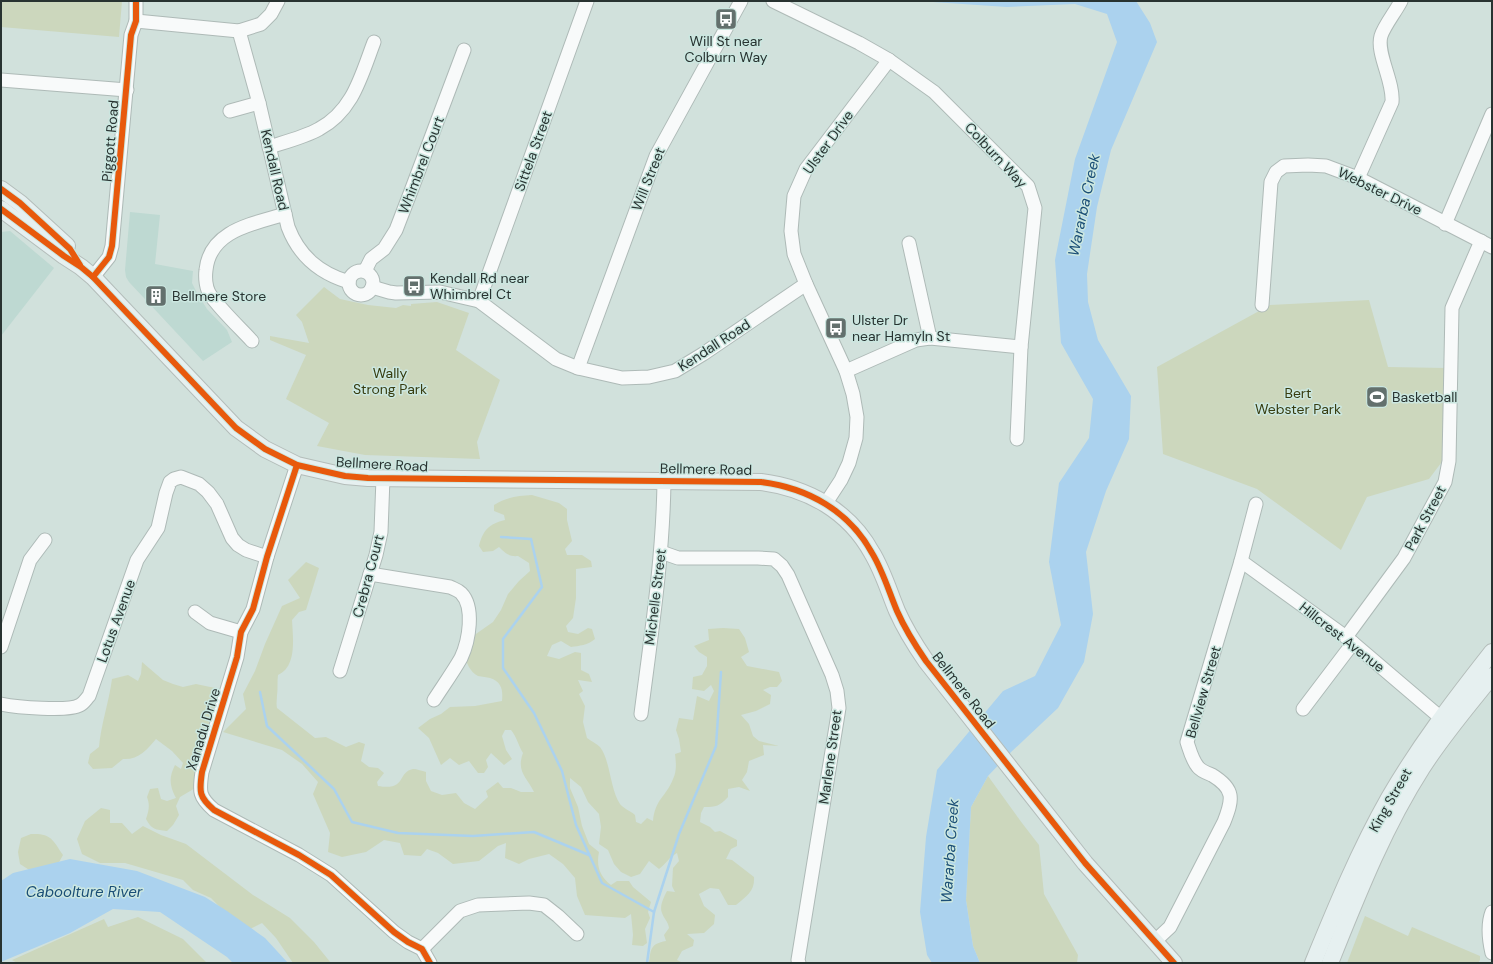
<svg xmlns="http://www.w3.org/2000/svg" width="1493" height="964" font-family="'DM Sans',sans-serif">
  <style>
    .built { fill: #bed9d2 }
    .green { fill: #ccd7bd }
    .water { fill: #abd2ee }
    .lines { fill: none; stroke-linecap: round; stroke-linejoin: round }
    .stream { stroke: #abd2ee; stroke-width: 2.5 }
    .minor-casing { stroke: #aebab7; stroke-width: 15 }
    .major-casing { stroke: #b4bdba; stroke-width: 18 }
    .minor { stroke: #f8fafa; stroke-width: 13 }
    .major { stroke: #e6f0f0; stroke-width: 16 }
    .cycleway-casing { stroke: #cbe7e0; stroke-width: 8 }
    .cycleway { stroke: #e8590c; stroke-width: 6 }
    .labels { text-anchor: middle; stroke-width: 3; stroke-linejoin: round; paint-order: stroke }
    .poi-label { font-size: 14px; fill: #283331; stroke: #cbe7e0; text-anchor: start }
    .street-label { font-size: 14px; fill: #283331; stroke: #cbe7e0 }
    .park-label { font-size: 14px; fill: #373c0f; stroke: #cbe7e0 }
    .water-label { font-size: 15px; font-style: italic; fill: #1a4e76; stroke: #cbe7e0 }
  </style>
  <rect width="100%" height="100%" fill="#d1e1dc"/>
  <g class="built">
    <path d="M130 212 160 215 155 264 193 271 192 283 197 293 207 309 227 330 232 342 203 361 129 282 126 277 125 270Z"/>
    <path d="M10 231 54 268 1 336V232Z"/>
  </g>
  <g class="green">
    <path d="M1 1H122L119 37 1 27Z"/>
    <path d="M324 287 340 299 368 305 396 308 403 305 411 306V304L437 302 469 313 456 350 500 380 477 442 480 459 365 455 317 446 329 423 286 399 306 355 270 340V336L309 343 302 322 296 315Z"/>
    <path d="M1369 300 1388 367 1446 368 1444 459 1429 479 1367 497 1341 550 1257 489 1163 454 1157 367 1270 305Z"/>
    <path d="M532 495 559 503 567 509V520L572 541 565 549 567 555H582L591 561 592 567 576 569V598L573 618 566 626 568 632 578 634 588 628 592 629 595 639C588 645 579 646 571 647L561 641 552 645 547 656 559 659 575 652 581 653V670L589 674 592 682 578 680 583 691 579 694 585 706 583 722 587 738C591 741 597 744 600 747 610 759 610 789 620 804 623 808 632 812 635 815L636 822 641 824 647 818 653 821C655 799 666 797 673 779 677 771 676 762 675 754L681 752 679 739 676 730 679 718 693 720 697 696 709 701 714 691 711 685 704 691 692 689 693 677 702 675 707 666V657L699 652 694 646 709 640 708 629 723 628 739 629 745 638 749 652 741 657 747 666 779 672 782 681 777 687H770L763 690 771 695 770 704 756 711 741 715 749 724 753 736 759 741 779 746 763 745 764 755 749 761 747 772 742 780 750 791 739 787 728 789V797C720 806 716 807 704 807L701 813 700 822 710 827 715 832 720 831 737 840V846L731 849 726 859 732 860 754 877C755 891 747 896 736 905H728L719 889 710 888 699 894 704 906 715 915 714 924 704 933 687 934 694 940 693 946 682 951 677 960 683 963H649C651 949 650 944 666 941L664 935 669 928C668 921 664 919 662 913 659 906 664 897 667 891L675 892 672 886 673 868 679 861 677 853C669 857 666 864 659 869L649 861 640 874 631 877 621 872 614 864 608 850 599 844 601 827 599 814 588 802 581 787 570 778V788L578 807 582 826 589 844 599 852C596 866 600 877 611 885L617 881H629L633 887 651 902 648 912 650 918 645 929 647 943 643 946 632 945 633 935 631 914 625 918 585 915 577 896 575 878 563 864 549 854 529 859 519 864 505 858 506 843 498 846 479 861 453 864 438 853 427 849 421 856 404 855 400 843 384 840 366 852 342 857 328 852 330 833 313 794 318 782 302 764 282 750 223 732 246 709 243 694 255 671 265 644 282 606 300 598 288 580 306 562 319 568 306 610 299 612 292 620C293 638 297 667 278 675 277 682 278 689 277 695 277 700 276 703 277 708L315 738 326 737 346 747 359 742 365 744 361 761 369 767 378 768 384 773 377 782 378 786C407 791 397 772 413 769 417 769 422 771 426 772V781L431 791 442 795 456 793 464 803 475 809 488 797 486 791 498 782 503 788H511L521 792H534C527 777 516 772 523 753 518 745 517 737 511 730H505L502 736 506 750 512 759 504 765 491 753 486 760 488 767 484 773H478L469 761 459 765 450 758 441 765 429 738 418 728 430 719 441 714 450 707 475 706 502 701C503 690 502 682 490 678 487 677 482 677 478 676 470 672 467 663 464 656L473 636 493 622 501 610 508 594 519 581 530 571 529 563 518 556C509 557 505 553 499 547L493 551 483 552 479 546C483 530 489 524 505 520L504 515 494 511V505C506 497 518 496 532 495Z"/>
    <path d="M142 662 163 680 173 684 183 687 196 684 215 688 220 701 207 729 209 744 197 787 180 797 176 806 179 815 173 825 167 831C156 830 151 829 146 819 149 810 150 805 147 797L150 789 158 788 161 799 167 801 176 798C169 785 169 777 175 765L181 769 183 763 172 751 156 739C147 750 138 760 123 759L112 768 93 769 88 763 90 754 99 747C101 724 109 702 112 679L128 675 138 681 141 674Z"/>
    <path d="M988 776 1022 823 1039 845 1044 894 1078 955 1077 963H980L973 946 966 900 971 807Z"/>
    <path d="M101 808 110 810V823H122L132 834 143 826 161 835 186 844 253 895 290 918 314 942 331 963H293L276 938 262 923 244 932 211 898 193 890 183 880 125 863H100L82 854 77 839 85 821Z"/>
    <path d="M31 834C51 833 53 840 63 855L58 864 34 873 20 864 18 852 21 838Z"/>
    <path d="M1365 916 1408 936 1412 927 1480 956V960L1478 963H1347Z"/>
    <path d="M138 917 183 939 207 963H17L12 960 104 919 108 927Z"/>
  </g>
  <g class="water">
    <path d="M918 1H1136L1150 23 1157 42 1111 150 1097 207 1087 274 1088 302 1098 340 1131 396 1129 439 1106 491 1086 552 1093 614 1084 662 1058 708 1009 754 988 776 971 807 966 900 973 946 980 963H932L927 955 920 912 926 837 937 770 1003 691 1035 676 1061 625 1049 562 1059 483 1089 438 1093 399 1061 343 1055 260 1075 159 1117 42 1107 14 1075 4 1007 7Z"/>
    <path d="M70 859 137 871 205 897 227 911 265 938 288 963H233L227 957 160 912 113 909 70 933 1 962V881L13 873Z"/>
  </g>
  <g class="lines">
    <g class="stream">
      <path d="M501 537 531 539 542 587 503 639V668L534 713 562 771 576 825 602 883 654 912"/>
      <path d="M260 692 267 726 334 789 352 822 398 833 473 836 534 832 589 855"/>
      <path d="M647 963 654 912 679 834 716 746 721 672"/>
    </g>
    <g class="minor-casing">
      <g id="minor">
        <path d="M773 1 859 43 889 60 934 92 1028 186 1035 208 1021 347 1017 439"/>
        <path d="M136 21 239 31 261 24 271 14 278 1"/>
        <path d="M239 31 259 103 288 227C299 256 319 273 349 282"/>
        <path d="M1 80 127 90"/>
        <path d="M230 111 259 103"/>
        <path d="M269 147C285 142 305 137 319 129 353 111 361 76 374 42"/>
        <path d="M1358 178 1392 102C1394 82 1376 53 1381 36 1384 26 1396 11 1401 1"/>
        <path d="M1445 224 1492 114"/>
        <path d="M909 243 930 338"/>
        <path d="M365 271 371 259 384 249 396 230 411 191 464 50"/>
        <circle cx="361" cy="283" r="12"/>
        <path d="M93 277 109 257 112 246 131 35 136 21V1"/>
        <path d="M372 287 389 292 396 293 440 292 479 301 556 359 578 368 622 378 649 377 675 371 703 354 806 284"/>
        <path d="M479 301 587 1"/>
        <path d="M1262 305 1271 182 1276 172 1284 166 1308 165 1326 166 1358 178 1492 247"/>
        <path d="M252 341C239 327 223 312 211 296 206 289 205 278 206 270 210 230 253 224 285 214"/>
        <path d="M578 368 656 156 741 1"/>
        <path d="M846 371 916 340 930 338 1021 347"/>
        <path d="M297 465 267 557 253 609 241 632 237 657 202 772C199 792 199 797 214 810L299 855 331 875 394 932 408 942 422 949 430 963"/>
        <path d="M826 503 841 480 849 463 856 438 857 417 853 394 846 371 806 284 794 254 791 231 794 196 806 169 889 60"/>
        <path d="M661 552 678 558H758L774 559 782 566 788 575 832 675 837 691 839 708 798 960 799 963"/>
        <path d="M1241 561 1346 637 1441 718"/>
        <path d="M370 574 450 587C454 589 458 590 461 593 475 607 469 641 461 658 453 672 443 686 434 700"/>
        <path d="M195 612 210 623 241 632"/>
        <path d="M1346 637 1404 558 1445 482 1449 461 1452 308 1481 241"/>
        <path d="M1 647 30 560 45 540"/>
        <path d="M340 671 376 555 381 532 383 478"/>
        <path d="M1 704C16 707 68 712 80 705 84 703 86 699 89 696L137 560 158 528 166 493 170 482 174 479 181 477 199 484 208 492 217 504 232 538 238 545 246 550 267 557"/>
        <path d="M1303 709 1353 643"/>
        <path d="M641 714C651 636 663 559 664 481"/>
        <path d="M1492 912C1487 925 1489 940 1492 953"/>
        <path d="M1155 941 1170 927 1224 822C1233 799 1235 789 1212 775 1207 773 1201 771 1198 767 1192 760 1190 751 1187 742L1241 561 1256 504"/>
        <path d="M422 949 460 911 478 905 529 903 544 905 558 916 577 934"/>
      </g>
    </g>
    <g class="major-casing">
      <g id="major">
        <path d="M1 189 20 203 67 246"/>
        <path d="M1 209 64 256 81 267 93 277 236 428 265 449 297 465 345 476 368 478 761 482C808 488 849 511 872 553 883 571 889 592 897 611 905 629 915 645 926 661L1085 863 1174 963"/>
        <path d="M1313 963C1336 907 1359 851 1389 798 1419 746 1455 699 1492 652"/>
        <path d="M1330 963C1357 896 1383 829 1422 768 1443 735 1468 706 1492 676"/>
      </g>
    </g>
    <use href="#minor" class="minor"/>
    <use href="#major" class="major"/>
    <g class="cycleway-casing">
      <g id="cycleway">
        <path d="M1 189 20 203 70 249 80 265"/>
        <path d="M1 209 64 256 81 267 93 277 236 428 265 449 297 465 345 476 368 478 761 482C808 488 849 511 872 553 883 571 889 592 897 611 905 629 915 645 926 661L1085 863 1174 963"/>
        <path d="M93 277 109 257 112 246 131 35 136 21V1"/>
        <path d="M297 465 267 557 253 609 241 632 237 657 202 772C199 792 199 797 214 810L299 855 331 875 394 932 408 942 422 949 430 963"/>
      </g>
    </g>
    <use href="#cycleway" class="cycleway"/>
  </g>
  <defs>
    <g id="bus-square" transform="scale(1.15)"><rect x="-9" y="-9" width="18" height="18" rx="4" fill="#63706d" stroke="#cbe7e0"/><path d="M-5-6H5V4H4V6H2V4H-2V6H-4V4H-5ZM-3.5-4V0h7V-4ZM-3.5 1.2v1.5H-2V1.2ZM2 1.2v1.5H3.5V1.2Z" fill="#fff"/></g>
    <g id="building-square" transform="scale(1.15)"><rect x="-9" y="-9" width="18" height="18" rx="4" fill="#63706d" stroke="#cbe7e0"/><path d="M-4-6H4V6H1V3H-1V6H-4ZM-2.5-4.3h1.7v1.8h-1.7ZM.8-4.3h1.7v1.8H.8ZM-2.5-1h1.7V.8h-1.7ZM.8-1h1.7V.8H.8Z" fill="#fff"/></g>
    <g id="stadium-square" transform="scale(1.15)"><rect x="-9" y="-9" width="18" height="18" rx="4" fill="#63706d" stroke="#cbe7e0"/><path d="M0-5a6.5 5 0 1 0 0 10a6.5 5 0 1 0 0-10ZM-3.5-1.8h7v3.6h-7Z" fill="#fff"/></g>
  </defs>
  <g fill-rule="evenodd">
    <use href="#bus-square" x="726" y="19"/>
    <use href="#bus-square" x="414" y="286"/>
    <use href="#building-square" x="156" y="296"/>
    <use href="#bus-square" x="836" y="328"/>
    <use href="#stadium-square" x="1377" y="397"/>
  </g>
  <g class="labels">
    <g class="poi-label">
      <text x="726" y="46" text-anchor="middle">Will St near<tspan x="726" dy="16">Colburn Way</tspan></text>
      <text x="430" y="283">Kendall Rd near<tspan x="430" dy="16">Whimbrel Ct</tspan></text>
      <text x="172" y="301">Bellmere Store</text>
      <text x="852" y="325">Ulster Dr<tspan x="852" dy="16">near Hamyln St</tspan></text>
      <text x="1392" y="402">Basketball</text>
    </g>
    <g class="street-label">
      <text transform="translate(110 141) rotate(-85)" y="5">Piggott Road</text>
      <text transform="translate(828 142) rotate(-54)" y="5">Ulster Drive</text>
      <text transform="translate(533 151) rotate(-70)" y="5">Sittela Street</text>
      <text transform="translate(996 155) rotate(47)" y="5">Colburn Way</text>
      <text transform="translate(421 165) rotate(-69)" y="5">Whimbrel Court</text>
      <text transform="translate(275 170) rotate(77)" y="5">Kendall Road</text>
      <text transform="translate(648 179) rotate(-68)" y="5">Will Street</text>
      <text transform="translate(1380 191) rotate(26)" y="5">Webster Drive</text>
      <text transform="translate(714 345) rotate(-33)" y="5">Kendall Road</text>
      <text transform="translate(382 464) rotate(3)" y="5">Bellmere Road</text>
      <text transform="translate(706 469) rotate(1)" y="5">Bellmere Road</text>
      <text transform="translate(1425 518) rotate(-62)" y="5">Park Street</text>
      <text transform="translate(368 576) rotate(-75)" y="5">Crebra Court</text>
      <text transform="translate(655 597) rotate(-83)" y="5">Michelle Street</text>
      <text transform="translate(116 621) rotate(-70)" y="5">Lotus Avenue</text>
      <text transform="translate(1342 637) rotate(38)" y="5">Hillcrest Avenue</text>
      <text transform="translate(964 690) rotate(52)" y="5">Bellmere Road</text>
      <text transform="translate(1203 692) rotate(-74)" y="5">Bellview Street</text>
      <text transform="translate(203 729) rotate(-73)" y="5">Xanadu Drive</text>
      <text transform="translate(830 757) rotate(-82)" y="5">Marlene Street</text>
      <text transform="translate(1390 800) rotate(-60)" y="5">King Street</text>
    </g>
    <g class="park-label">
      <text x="390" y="378">Wally<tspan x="390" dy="16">Strong Park</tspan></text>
      <text x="1298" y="398">Bert<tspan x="1298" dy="16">Webster Park</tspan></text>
    </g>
    <g class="water-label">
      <text transform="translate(1084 205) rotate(-78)" y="5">Wararba Creek</text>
      <text transform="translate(950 851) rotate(-86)" y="5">Wararba Creek</text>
      <text x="84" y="897">Caboolture River</text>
    </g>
  </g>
  <rect width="1493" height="964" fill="none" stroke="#283331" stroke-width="4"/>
</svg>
